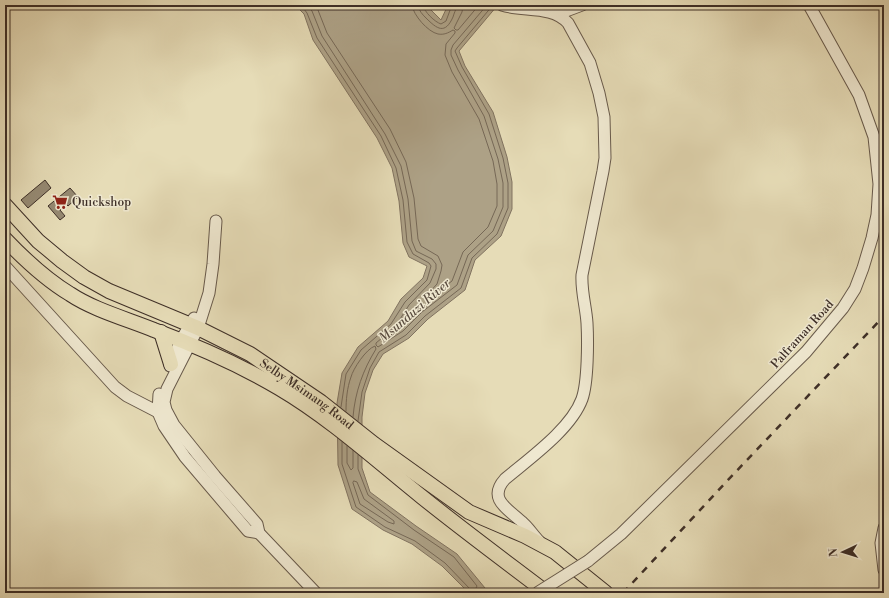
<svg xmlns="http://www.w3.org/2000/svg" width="889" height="598" font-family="'Libre Bodoni',serif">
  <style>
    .water { fill: #ada186; stroke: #817360 }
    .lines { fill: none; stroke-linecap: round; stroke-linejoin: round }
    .shore { stroke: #766856; stroke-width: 1 }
    .building { fill: #958972; stroke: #3e2f27 }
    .minor-casing { stroke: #685a4b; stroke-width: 13 }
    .major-casing { stroke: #3e2f27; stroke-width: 16 }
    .minor { stroke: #efe8d0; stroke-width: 11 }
    .major { stroke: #e6dcb7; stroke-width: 14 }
    .rail { stroke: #3e2f27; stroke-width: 2.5; stroke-dasharray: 7 7; stroke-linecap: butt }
    .minor-bridge-casing { stroke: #685a4b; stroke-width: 13; stroke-linecap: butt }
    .minor-bridge { stroke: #efe8d0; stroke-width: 11 }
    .labels { text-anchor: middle; stroke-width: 3; stroke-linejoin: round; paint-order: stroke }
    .poi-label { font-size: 12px; fill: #3e2f27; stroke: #efe8d0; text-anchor: start }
    .street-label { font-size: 12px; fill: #3e2f27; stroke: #efe8d0 }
    .water-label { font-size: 13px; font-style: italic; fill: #5a4c3f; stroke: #efe8d0 }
  </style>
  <rect width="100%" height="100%" fill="#e6dcb7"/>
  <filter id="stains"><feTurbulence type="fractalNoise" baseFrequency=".005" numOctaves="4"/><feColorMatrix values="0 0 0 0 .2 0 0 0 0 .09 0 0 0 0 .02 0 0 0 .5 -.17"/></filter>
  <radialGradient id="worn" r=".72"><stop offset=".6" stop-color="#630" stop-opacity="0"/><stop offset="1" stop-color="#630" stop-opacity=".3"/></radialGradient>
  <path class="water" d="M295 5H426L441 20 448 5H495L497 6 459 51 465 66 493 112 507 157 512 182V209L501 236 475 260 465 290 428 319 409 338 383 354 373 370 365 393 362 417V468L370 492 416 526 457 554 485 588 476 593H469L442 566 412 544 383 530 352 509 338 465 337 403 342 373 358 347 388 321 401 299 423 278 427 266 409 257 403 243 399 201 392 168 377 138 313 40 304 14Z"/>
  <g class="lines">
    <g class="shore">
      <path d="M301 5 307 13 317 38 381 136 396 168 403 200 407 242 413 254 429 263 431 266 427 280 405 302 391 324 361 350 346 374 341 407"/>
      <path d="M307 5 312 11 322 36 385 134 401 166 408 199 412 241 416 251 432 259 436 264V269L430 283 409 305 395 327 376 343V345L378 347 403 331 422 312 457 285 468 255 493 231 503 207V183L498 159 484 116 458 70 451 55V50L453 45 487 5"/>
      <path d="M316 5 327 33 390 129 406 162 414 198 418 239 421 246 438 256 442 265 441 271 437 284 426 296 428 299 452 281 463 252 488 227 497 206V184L493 161 479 119 452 72 445 55 446 44 455 33V31L453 30C448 33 444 35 438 34 428 32 413 15 412 5"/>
      <path d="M418 5C419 11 422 14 426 18 437 29 445 35 453 17 454 13 456 10 457 5"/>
      <path d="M423 5C424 12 435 22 441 24L446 21 452 5"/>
      <path d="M463 5 462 12 454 28 456 30H458L479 5"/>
      <path d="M346 411C346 400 347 388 351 377 353 369 366 349 375 346L376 349C363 370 355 392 353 417"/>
      <path d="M358 421 362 392 370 368 379 352 406 335 425 316 461 288 472 258 497 234 508 208V183L503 158 489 114 462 67 455 51 457 48 493 5"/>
      <path d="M342 442V464L356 507 385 527 415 541 445 563 470 589 472 592 471 593"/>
      <path d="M347 446V463L351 470 353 468V450"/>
      <path d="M358 455V469L368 495 414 530 454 557 477 586 474 592 475 593"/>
      <path d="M354 481 357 482 364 499 394 521V524L388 522 360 504 353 483Z"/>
    </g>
  </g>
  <g class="building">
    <path d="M45 180 51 188 28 208 21 200Z"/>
    <path d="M70 188 78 197 68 206 66 204 60 210 65 216 60 220 48 206Z"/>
  </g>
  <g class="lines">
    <g class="minor-casing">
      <g id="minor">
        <path d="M502 5C523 12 552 5 568 23L590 63 599 93 604 117 605 158 603 171 582 275C581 291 586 307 587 323 588 341 588 382 582 399 571 429 530 458 505 479 487 499 508 509 522 522 528 527 533 535 539 541"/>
        <path d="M558 14 582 5"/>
        <path d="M216 221 213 264 209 293 198 328 167 389 164 402 166 410 174 425 215 476 257 524 259 533 316 593"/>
        <path d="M6 267 115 387 127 396 158 412"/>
        <path d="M170 366 181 340 194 318"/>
        <path d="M159 394 158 412 164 426 185 457 248 531 259 533"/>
        <path d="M884 528 881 543 884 570"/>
        <path d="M588 561 621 534 806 352 843 308 855 289 863 268 872 238 877 215 879 184 874 137 859 95 809 5"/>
      </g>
    </g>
    <g class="major-casing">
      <g id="major">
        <path id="s1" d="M5 205 38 241 62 261 84 277 109 291 198 328 250 354 321 402 374 444 469 512 525 536 555 552 606 593"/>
        <path d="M5 239C25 260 45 279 70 294 94 310 127 319 154 330 197 346 240 365 279 388 330 418 376 460 422 497 463 530 505 561 547 593"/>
        <path d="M161 332 171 364"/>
      </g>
    </g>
    <use href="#minor" class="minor"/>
    <use href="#major" class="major"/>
    <path class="rail" d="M623 593 727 481 884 316"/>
    <g class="minor-bridge-casing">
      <path id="minor-bridge" d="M537 593 588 561"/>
    </g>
    <use href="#minor-bridge" class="minor-bridge"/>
  </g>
  <defs>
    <g id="supermarket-bare" transform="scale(1.2)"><path d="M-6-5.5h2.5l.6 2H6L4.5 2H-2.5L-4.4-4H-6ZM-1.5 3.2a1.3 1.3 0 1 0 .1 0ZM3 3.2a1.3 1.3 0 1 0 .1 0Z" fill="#8f2418" stroke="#efe8d0" stroke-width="2.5" paint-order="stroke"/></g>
  </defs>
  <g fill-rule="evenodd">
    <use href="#supermarket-bare" x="60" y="202"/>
  </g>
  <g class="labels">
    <g class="poi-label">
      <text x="72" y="206">Quickshop</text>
    </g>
    <g class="street-label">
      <text transform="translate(802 334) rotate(-48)" y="4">Palframan Road</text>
      <text dy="4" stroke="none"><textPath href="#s1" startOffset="360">Selby Msimang Road</textPath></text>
    </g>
    <g class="water-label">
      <text transform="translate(414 310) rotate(-41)" y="5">Msunduzi River</text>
    </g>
  </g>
  <rect width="889" height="598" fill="none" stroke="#e6dcb7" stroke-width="20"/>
  <rect x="6" y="6" width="877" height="586" fill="none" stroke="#3e2f27" stroke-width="2"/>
  <rect x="10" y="10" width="869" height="578" fill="none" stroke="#3e2f27"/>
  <g transform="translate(843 552) rotate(266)" stroke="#efe8d0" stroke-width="3" paint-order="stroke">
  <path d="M0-3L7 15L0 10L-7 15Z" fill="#3e2f27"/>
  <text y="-6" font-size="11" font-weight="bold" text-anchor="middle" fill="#3e2f27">N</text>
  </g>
  <rect width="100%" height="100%" filter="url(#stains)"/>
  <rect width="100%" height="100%" fill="url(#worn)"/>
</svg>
